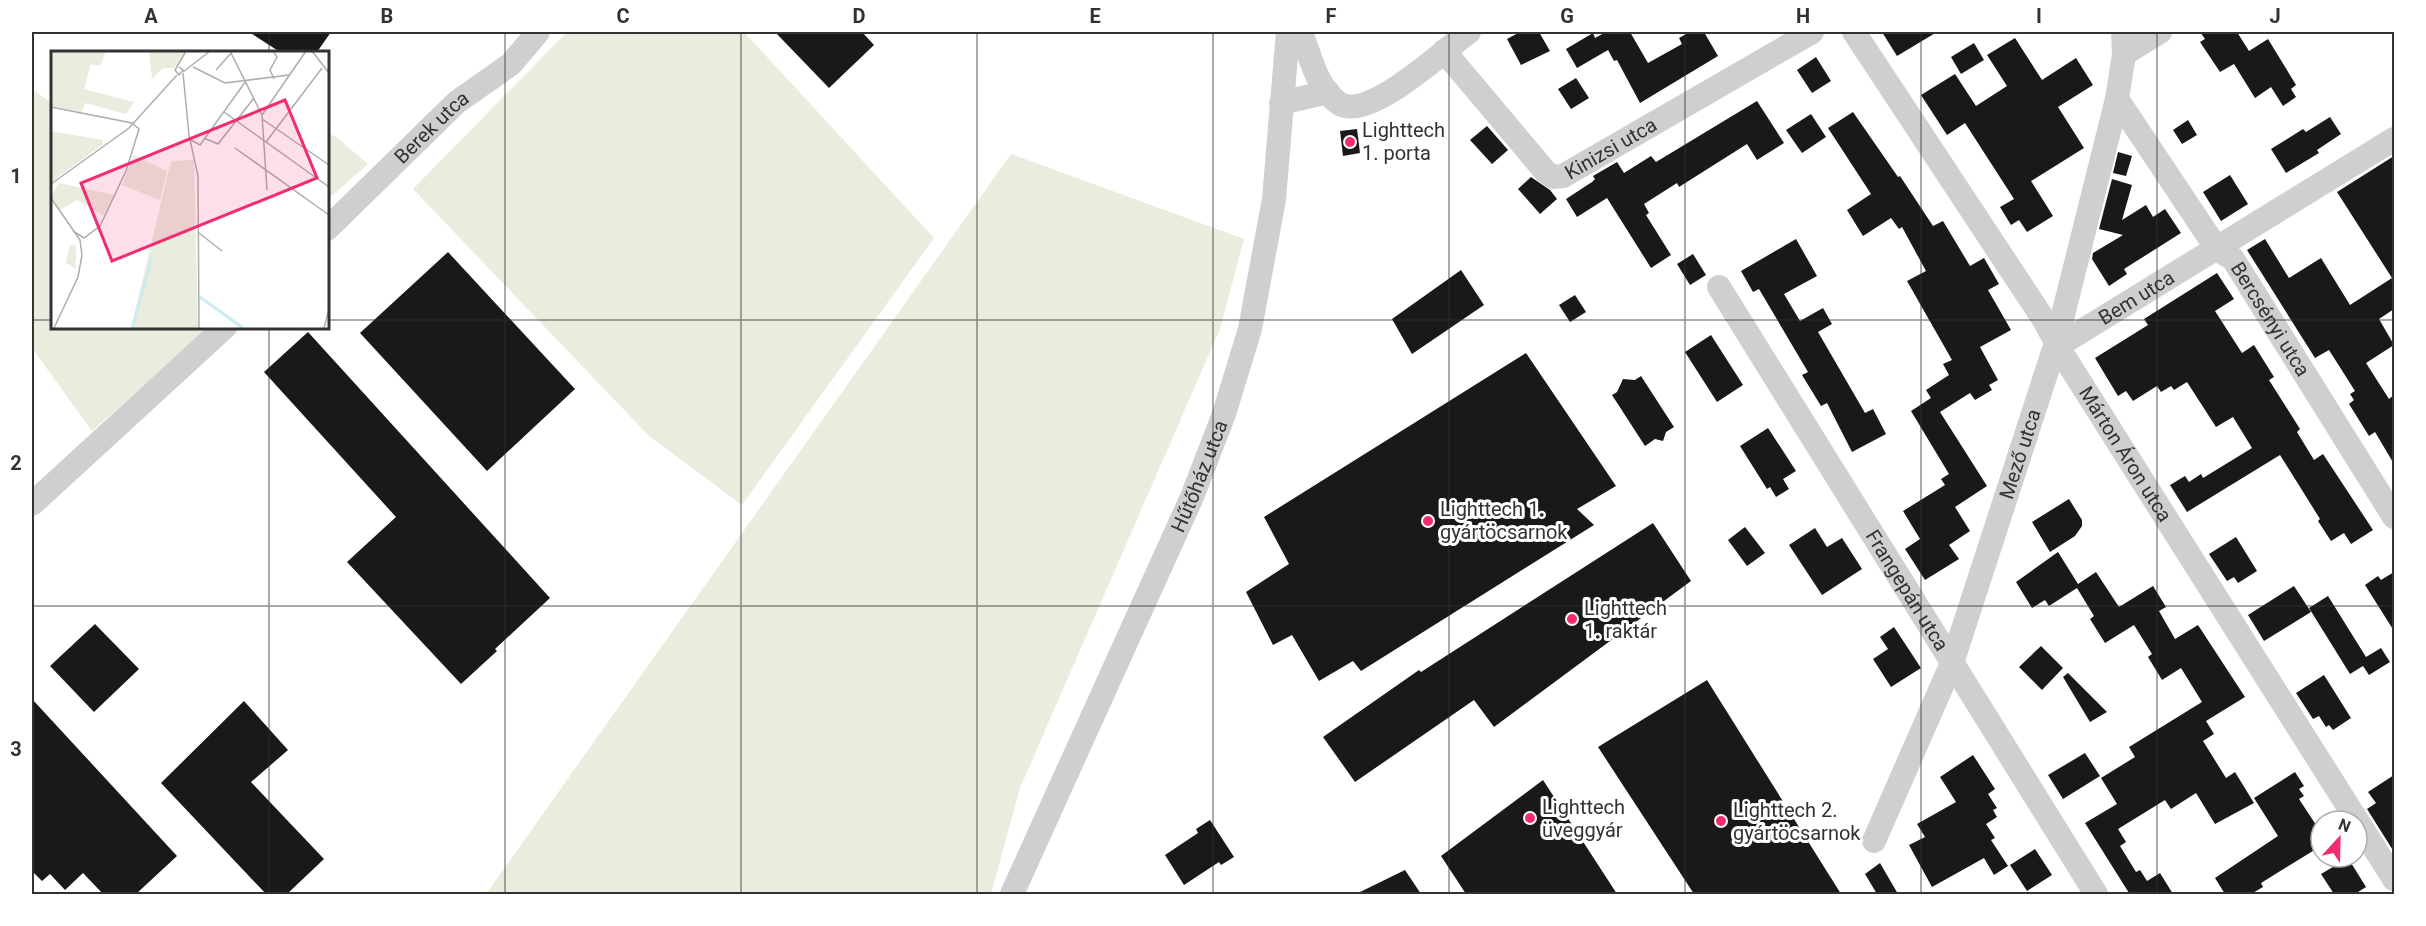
<svg xmlns="http://www.w3.org/2000/svg" width="2426" height="926" font-family="Roboto,sans-serif">
  <style>
    .green { fill: #eaecdd }
    .building { fill: #191919 }
    .lines { fill: none; stroke-linecap: round; stroke-linejoin: round }
    .minor { stroke: #cfcfcf; stroke-width: 24 }
    .grid { fill: none; stroke: #323232; stroke-width: 1.5; stroke-opacity: 0.55 }
    .poi-dot { fill: #f22b73; stroke: #fff; stroke-width: 2 }
    .labels { text-anchor: middle; stroke-width: 6; stroke-linejoin: round; paint-order: stroke }
    .street-label { font-size: 20px; fill: #323232; stroke: #fff }
    .poi-label { font-size: 20px; fill: #323232; stroke: #fff; text-anchor: start }
    .inset-river { fill: none; stroke: #cbecf0; stroke-width: 3 }
    .inset-road { fill: none; stroke: #adadad; stroke-width: 1.5 }
    .view { fill: #f22b73; fill-opacity: 0.15; stroke: #f22b73; stroke-width: 3 }
    .inset-edge { fill: none; stroke: #323232; stroke-width: 3 }
    .neatline { fill: none; stroke: #323232; stroke-width: 2 }
    .grid-label { font-size: 20px; text-anchor: middle; font-weight: bold; fill: #323232 }
  </style>
  <rect width="100%" height="100%" fill="#fff"/>
  <g class="green">
    <path d="M567 32H744L934 238 742 505 649 436 413 189Z"/>
    <path d="M32 89 52 103V327H210L92 431 32 348Z"/>
    <path d="M327 134 335 136 368 164 327 200 330 175 327 167Z"/>
    <path d="M1011 154 1244 239 1220 329 1020 788 991 894H486Z"/>
  </g>
  <g class="building">
    <path d="M249 32H331L317 52H280Z"/>
    <path d="M775 32H862L874 45 829 88Z"/>
    <path d="M1520 32H1539L1550 51 1521 65 1507 39Z"/>
    <path d="M1606 32H1630L1648 63 1682 44 1679 38 1690 32H1704L1718 56 1640 103 1617 60 1614 61 1608 50 1577 68 1566 49 1593 33 1595 38Z"/>
    <path d="M1882 32H1937L1897 56Z"/>
    <path d="M2200 32H2237L2249 51 2268 39 2296 85 2291 89 2296 97 2283 106 2271 87 2255 98 2234 64 2220 72 2200 42 2205 39Z"/>
    <path d="M2015 38 2042 80 2076 58 2093 85 2058 107 2084 148 2031 181 2053 216 2027 232 2019 220 2011 225 2000 207 2014 199 1965 123 1947 135 1921 95 1955 74 1976 106 2007 86 1987 55Z"/>
    <path d="M1974 43 1984 60 1961 74 1951 57Z"/>
    <path d="M1816 57 1831 81 1812 93 1797 70Z"/>
    <path d="M1576 78 1589 98 1571 109 1558 89Z"/>
    <path d="M1757 101 1784 143 1757 160 1747 144 1679 187 1677 183 1644 204 1649 213 1646 215 1671 255 1651 268 1607 198 1577 217 1566 199 1592 182 1595 179 1593 176 1617 162 1624 173 1651 156 1656 162Z"/>
    <path d="M1853 112 1898 177 1900 176 1933 226 1943 221 1970 266 1984 258 1999 284 1988 290 2011 330 1980 347 1998 380 1989 385 1992 390 1975 400 1970 393 1940 412 1987 486 1955 507 1970 531 1949 545 1959 559 1925 580 1905 549 1920 539 1903 511 1945 485 1941 479 1949 474 1911 411 1931 398 1926 390 1949 375 1943 364 1952 360 1907 281 1926 271 1902 227 1899 229 1891 218 1863 236 1847 210 1871 194 1828 128Z"/>
    <path d="M1811 114 1826 137 1802 153 1786 130Z"/>
    <path d="M2330 117 2341 134 2317 150 2319 153 2286 173 2271 149 2303 129 2306 132Z"/>
    <path d="M2188 120 2197 135 2182 144 2173 130Z"/>
    <path d="M1487 126 1508 150 1492 164 1470 140Z"/>
    <path d="M1357 129 1360 153 1343 156 1340 131Z"/>
    <path d="M2118 152 2132 156 2126 176 2113 173Z"/>
    <path d="M2394 156V309L2379 319 2394 345 2366 363 2389 399 2394 395V464L2375 432 2369 436 2349 404 2354 400 2350 394 2355 391 2329 350 2315 358 2247 250 2265 239 2289 278 2321 258 2350 305 2392 278 2337 192Z"/>
    <path d="M2230 175 2248 204 2221 221 2203 192Z"/>
    <path d="M1531 177 1550 190 1557 199 1540 214 1518 189Z"/>
    <path d="M2112 179 2132 185 2122 220 2146 205 2153 217 2165 209 2181 233 2124 269 2127 274 2109 286 2092 259 2093 253 2123 235 2099 229Z"/>
    <path d="M1796 239 1817 276 1784 294 1800 321 1823 308 1832 324 1818 332 1865 413 1873 409 1886 434 1852 452 1827 403 1821 406 1802 375 1808 372 1759 289 1753 292 1741 271Z"/>
    <path d="M448 252 575 389 487 471 360 333Z"/>
    <path d="M1693 254 1706 275 1690 285 1677 264Z"/>
    <path d="M1461 270 1484 305 1412 354 1392 319Z"/>
    <path d="M2217 273 2234 299 2215 311 2242 353 2254 345 2274 377 2269 380 2300 429 2297 432 2314 460 2323 454 2373 530 2351 544 2344 533 2331 541 2318 521 2320 519 2280 455 2187 512 2170 485 2185 476 2189 482 2201 474 2203 478 2252 448 2233 417 2216 427 2187 382 2174 390 2171 386 2161 392 2157 386 2133 401 2126 391 2118 396 2095 358 2148 325 2144 319Z"/>
    <path d="M1575 295 1586 312 1570 322 1559 305Z"/>
    <path d="M308 332 550 598 495 649 497 651 461 684 347 562 396 517 264 372Z"/>
    <path d="M1711 335 1743 385 1717 402 1685 352Z"/>
    <path d="M1526 353 1616 486 1577 509 1594 525 1361 671 1353 661 1319 681 1292 635 1273 645 1246 592 1289 564 1264 517Z"/>
    <path d="M1641 376 1674 427 1666 432 1663 441 1655 439 1645 446 1612 395 1617 392 1623 379 1635 380Z"/>
    <path d="M1768 428 1796 471 1783 479 1789 489 1776 497 1770 487 1767 489 1740 446Z"/>
    <path d="M2069 499 2082 520V526L2075 536 2050 552 2032 522Z"/>
    <path d="M1653 523 1691 581 1494 727 1474 700 1355 782 1323 737 1419 670 1421 672Z"/>
    <path d="M1745 527 1765 553 1747 566 1728 540Z"/>
    <path d="M1815 528 1827 547 1842 538 1862 569 1822 595 1789 545Z"/>
    <path d="M2236 537 2257 571 2238 583 2234 577 2227 581 2209 554Z"/>
    <path d="M2058 552 2078 584 2096 572 2119 607 2153 586 2166 607 2159 611 2175 639 2198 625 2245 697 2206 721 2214 734 2203 741 2226 778 2235 772 2254 803 2215 824 2196 793 2171 809 2165 800 2118 829 2126 842 2120 846 2136 872 2140 870 2147 881 2160 873 2173 894H2126L2129 893 2085 823 2117 804 2101 778 2135 757 2129 747 2202 702 2181 668 2162 680 2148 657 2152 654 2134 625 2105 643 2090 619 2094 616 2077 588 2049 606 2045 600 2032 608 2016 582Z"/>
    <path d="M2394 572V631L2365 585 2378 576 2381 580Z"/>
    <path d="M2294 586 2311 612 2264 641 2248 615Z"/>
    <path d="M2328 596 2366 657 2381 648 2390 662 2369 675 2363 666 2350 674 2309 608Z"/>
    <path d="M95 624 139 669 94 712 50 666Z"/>
    <path d="M1894 627 1921 668 1891 687 1873 659 1888 649 1880 637Z"/>
    <path d="M2041 646 2063 668 2042 690 2019 667Z"/>
    <path d="M2068 673 2107 712 2090 722 2063 677Z"/>
    <path d="M2324 675 2351 718 2333 730 2329 725 2326 727 2319 716 2313 719 2296 693Z"/>
    <path d="M1707 680 1841 894H1694L1598 747Z"/>
    <path d="M32 699 177 856 136 894H103L83 873 65 890 50 874 42 881 32 871Z"/>
    <path d="M244 701 288 750 251 782 324 859 287 894H266L161 783Z"/>
    <path d="M2085 753 2100 776 2063 799 2048 775Z"/>
    <path d="M1973 755 1995 789 1988 794 1997 808 1993 810 1997 817 1986 824 1995 838 1991 840 2008 866 1994 875 1984 858 1932 887 1909 845 1925 837 1917 824 1956 802 1940 777Z"/>
    <path d="M2295 772 2304 786 2299 789 2304 796 2299 799 2320 831 2314 835 2321 846 2261 883 2263 887 2251 894H2225L2215 878 2278 836 2254 798Z"/>
    <path d="M2394 775V852L2367 809 2376 803 2368 792Z"/>
    <path d="M1543 780 1617 894H1466L1441 856Z"/>
    <path d="M1210 820 1234 857 1221 865 1219 862 1184 885 1165 855 1198 833 1196 829Z"/>
    <path d="M2035 849 2052 875 2027 891 2010 865Z"/>
    <path d="M2348 858 2366 887 2355 894H2334L2321 874Z"/>
    <path d="M1880 863 1898 894H1877L1865 874Z"/>
    <path d="M1405 870 1421 894H1356Z"/>
  </g>
  <g class="lines">
    <g class="minor">
      <path d="M1301 32C1310 55 1317 90 1340 104 1370 121 1445 49 1469 32"/>
      <path id="s1" d="M1854 32 2044 320 2063 355 2394 879"/>
      <path id="s2" d="M1444 51 1545 171 1553 177 1563 176 1812 32"/>
      <path d="M2124 54 2160 32"/>
      <path id="s3" d="M2117 99 2217 249 2233 259 2394 517"/>
      <path d="M1281 103 1328 92"/>
      <path id="s4" d="M327 229 457 102 511 64 538 32"/>
      <path id="s5" d="M1719 287 2096 894"/>
      <path id="s6" d="M2056 343 2064 342 2394 139"/>
      <path d="M32 504 225 327"/>
      <path id="s7" d="M1874 841 1952 663 2056 343 2117 99 2124 54 2123 32"/>
      <path id="s8" d="M1012 894 1192 497 1224 414 1250 329 1274 199 1288 32"/>
    </g>
  </g>
  <path class="grid" d="M269 32V52M505 32V894M741 32V894M977 32V894M1213 32V894M1449 32V894M1685 32V894M1921 32V894M2157 32V894M32 320H52M327 320H2394M269 327V894M32 606H2394"/>
  <g class="poi-dot">
    <circle cx="1350" cy="142" r="6"/>
    <circle cx="1428" cy="521" r="6"/>
    <circle cx="1572" cy="619" r="6"/>
    <circle cx="1530" cy="818" r="6"/>
    <circle cx="1721" cy="821" r="6"/>
  </g>
  <g class="labels">
    <g class="street-label">
      <text dy="7" stroke="none"><textPath href="#s4" startOffset="146">Berek utca</textPath></text>
      <text dy="7" stroke="none"><textPath href="#s2" startOffset="232">Kinizsi utca</textPath></text>
      <text dy="7" stroke="none"><textPath href="#s6" startOffset="93">Bem utca</textPath></text>
      <text dy="7" stroke="none"><textPath href="#s3" startOffset="270">Bercsényi utca</textPath></text>
      <text dy="7" stroke="none"><textPath href="#s1" startOffset="502">Márton Áron utca</textPath></text>
      <text dy="7" stroke="none"><textPath href="#s7" startOffset="414">Mező utca</textPath></text>
      <text dy="7" stroke="none"><textPath href="#s8" startOffset="458">Hűtőház utca</textPath></text>
      <text dy="7" stroke="none"><textPath href="#s5" startOffset="357">Frangepán utca</textPath></text>
    </g>
    <g class="poi-label">
      <text x="1362" y="137">Lighttech<tspan x="1362" dy="23">1. porta</tspan></text>
      <text x="1440" y="516">Lighttech 1.<tspan x="1440" dy="23">gyártöcsarnok</tspan></text>
      <text x="1584" y="615">Lighttech<tspan x="1584" dy="23">1. raktár</tspan></text>
      <text x="1542" y="814">Lighttech<tspan x="1542" dy="23">üveggyár</tspan></text>
      <text x="1733" y="817">Lighttech 2.<tspan x="1733" dy="23">gyártöcsarnok</tspan></text>
    </g>
  </g>
  <g transform="translate(51 51)">
    <rect width="278" height="278" fill="#fff"/>
    <path d="M0 0H55L49 15 40 13 33 38 83 51 75 63 34 52 31 61 0 55ZM98 0H134L123 17H112L101 28ZM0 80 52 89V93L0 131ZM83 104 116 120 109 149 71 134ZM143 109 147 277H80L120 110ZM8 132 63 144 52 165 26 149 9 159 0 145ZM19 194H25V218L15 212Z" fill="#eaecdd"/>
    <path class="inset-river" d="M149 246 192 277M81 277 101 207"/>
    <path class="inset-road" d="M222 0 226 6 219 19 223 28M261 0 278 22M180 2 211 64 216 139M128 16 132 19 128 24 124 19 135 0M142 16 174 32 238 24M165 19 181 1M132 21 159 0M132 22 138 84 147 125 148 277M0 56 81 72 88 78 75 120 49 175 33 187 22 180M173 61 278 136M211 64 255 0M211 68 278 114M153 87 167 93 203 47M140 89 149 94 195 30M215 91 271 17M184 97 278 164M0 133 78 77 126 24M0 147 29 189 31 204 27 226 3 277M148 182 171 200M273 277 278 258"/>
    <path class="view" d="M234 49 266 127 61 210 30 132Z"/>
    <rect width="278" height="278" class="inset-edge"/>
  </g>
  <rect width="2426" height="926" fill="none" stroke="#ffffff" stroke-width="66"/>
  <g transform="translate(2339 839) rotate(22)"><circle r="28" fill="#ffffff" stroke="#adadad" stroke-width="1.5"/>
  <path d="M0-4.5L10 22L0 15L-10 22Z" fill="#f22b73"/>
  <text y="-9" font-size="16" font-weight="bold" text-anchor="middle" fill="#323232">N</text>
  </g>
  <rect x="33" y="33" width="2360" height="860" class="neatline"/>
  <g class="grid-label">
    <text x="151" y="23">A</text>
    <text x="387" y="23">B</text>
    <text x="623" y="23">C</text>
    <text x="859" y="23">D</text>
    <text x="1095" y="23">E</text>
    <text x="1331" y="23">F</text>
    <text x="1567" y="23">G</text>
    <text x="1803" y="23">H</text>
    <text x="2039" y="23">I</text>
    <text x="2275" y="23">J</text>
    <text x="16" y="183">1</text>
    <text x="16" y="470">2</text>
    <text x="16" y="756">3</text>
  </g>
</svg>
